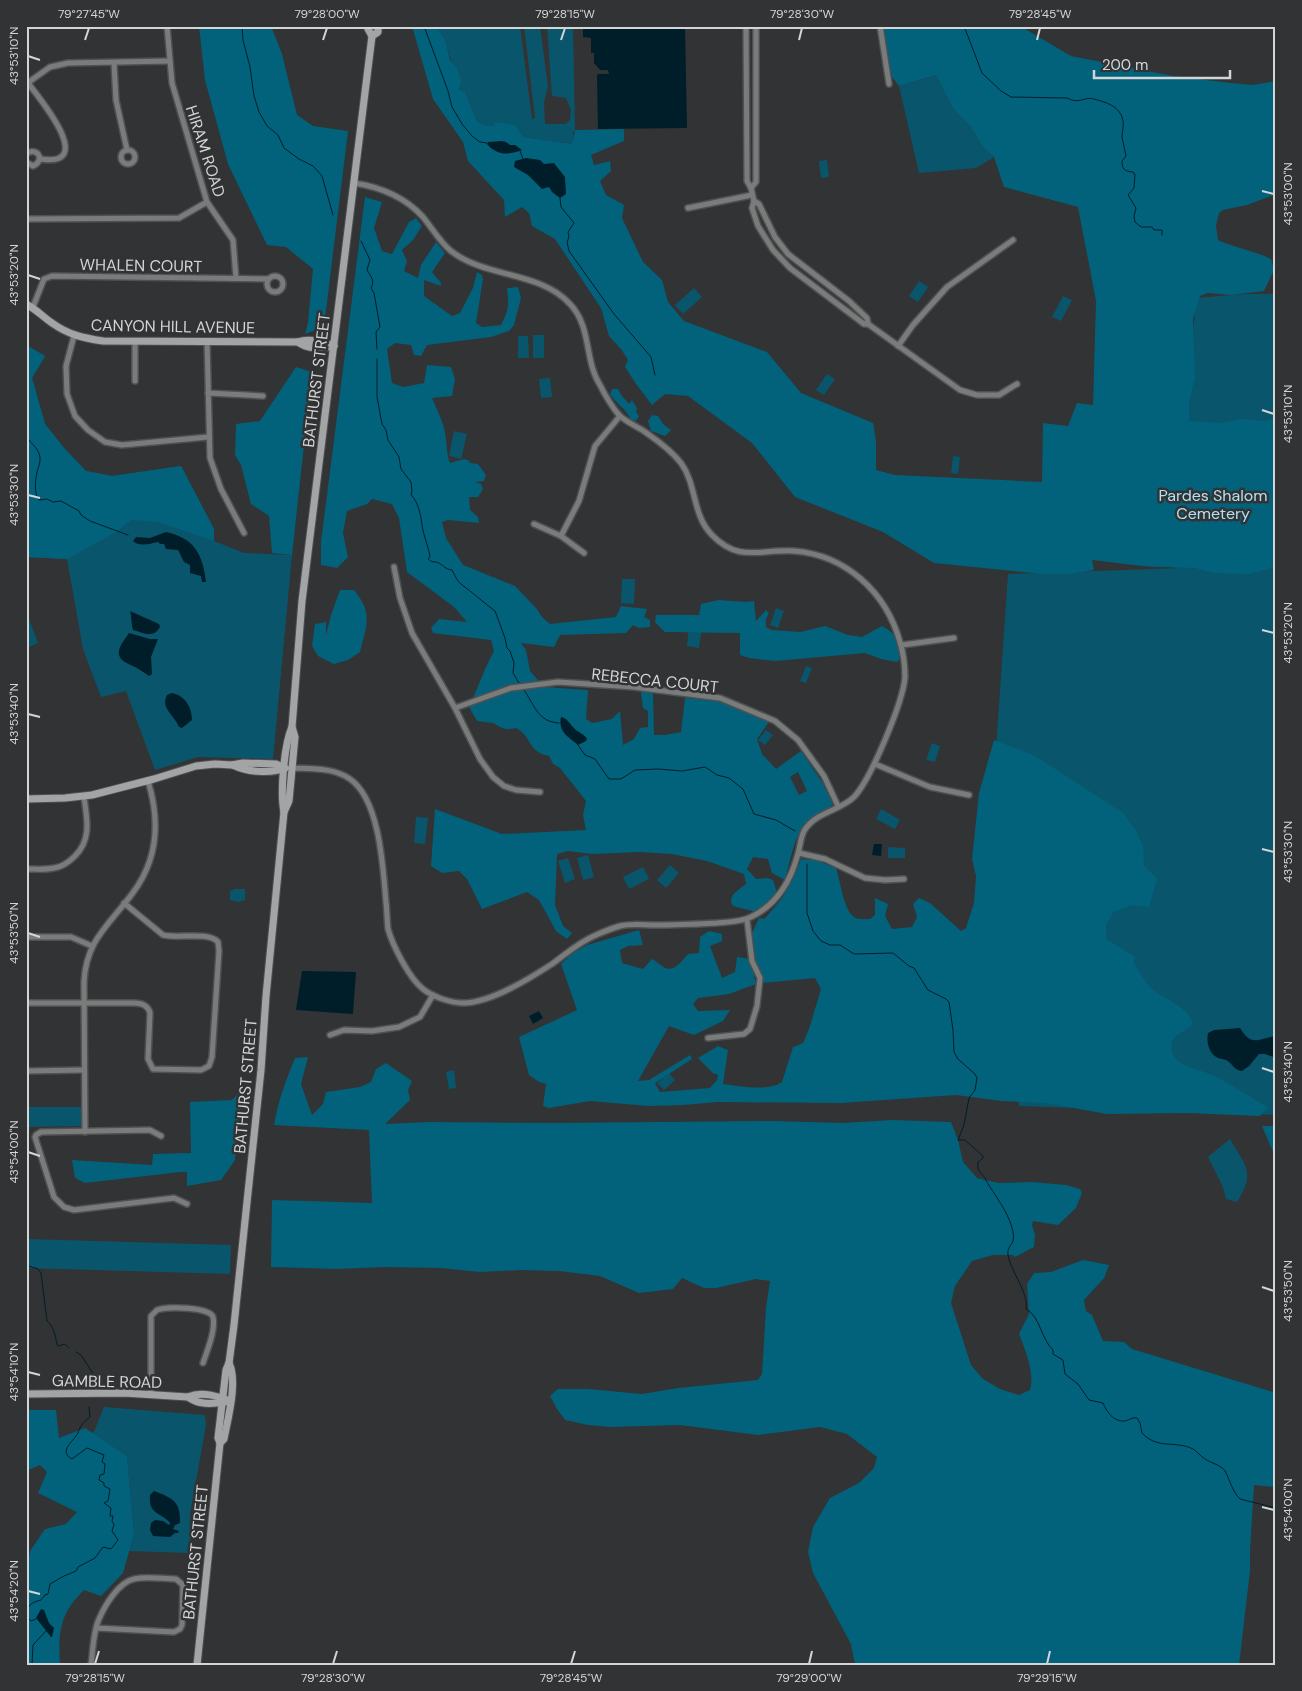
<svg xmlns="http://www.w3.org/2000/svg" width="1302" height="1691" font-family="'DM Sans',sans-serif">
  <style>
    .green { fill: #09566c }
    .forest { fill: #02627b; fill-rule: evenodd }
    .water { fill: #001e29 }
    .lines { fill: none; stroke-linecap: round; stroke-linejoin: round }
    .stream { stroke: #001e29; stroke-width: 1 }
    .street-casing { stroke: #4e5051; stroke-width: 8 }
    .secondary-casing { stroke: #4e5051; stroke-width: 9 }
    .street { stroke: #7a7c7c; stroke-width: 5 }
    .secondary { stroke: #a2a4a5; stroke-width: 7 }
    .ticks { fill: none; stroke: #d4d5d6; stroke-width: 2 }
    .labels { text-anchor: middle; stroke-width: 5; stroke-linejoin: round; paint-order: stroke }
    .street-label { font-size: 16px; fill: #d4d5d6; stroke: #313334 }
    .park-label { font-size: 16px; fill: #b1e0f3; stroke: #313334 }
    .neatline { fill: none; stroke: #d4d5d6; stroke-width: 2 }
    .ticks-label { font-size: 12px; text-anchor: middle; fill: #d4d5d6 }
  </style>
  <rect width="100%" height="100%" fill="#313334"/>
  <g class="green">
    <path d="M439 26H479L484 29H489L493 26H520L532 119 535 118 524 26H540L548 87 544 102 545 124H565L570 120 571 110 566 98 552 96 547 26H573L575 130 573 133V144L523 137 495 123 494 126 483 125 477 121 465 92 458 91 446 42 438 28Z"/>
    <path d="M936 75 954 110 971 127 983 147 994 157 976 168 919 173 899 86Z"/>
    <path d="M827 160 829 177 821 178 819 161Z"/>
    <path d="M919 281 928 287 918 302 909 296Z"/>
    <path d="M694 288 702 297 683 314 675 305Z"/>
    <path d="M1245 294H1276V1115L1019 1106 995 763 1008 574 1181 568 1142 566 1186 419 1196 298Z"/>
    <path d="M1063 296 1072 300 1061 321 1052 317Z"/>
    <rect x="533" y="335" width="11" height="23"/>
    <path d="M518 336H528L529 358H518Z"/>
    <path d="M26 345 45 356 32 378 45 424 64 448 86 471 112 476 181 466 214 529V541L244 553 292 555 273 759 198 757 155 770 126 691 101 697 83 649 67 559 26 557Z"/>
    <path d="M827 374 835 379 824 395 816 390Z"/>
    <path d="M550 378 552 397 541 398 539 379Z"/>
    <path d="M454 431 467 434 461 459 449 456Z"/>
    <path d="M953 456 960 457 958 474 951 473Z"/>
    <path d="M622 579H635L634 604 621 603Z"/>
    <path d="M776 608 784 611 778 628 770 625Z"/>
    <path d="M26 611 38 643 26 648Z"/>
    <path d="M689 624 702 626 699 648 687 646Z"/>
    <path d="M806 666 812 668 806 683 800 681Z"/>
    <path d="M766 730 773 735 765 745 758 740Z"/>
    <path d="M932 743 940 746 935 762 926 760Z"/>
    <path d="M881 809 900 820 895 829 876 819Z"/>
    <path d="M416 817 428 818 425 844 414 843Z"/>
    <path d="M888 847 905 848V858H888Z"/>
    <path d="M588 855 594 877 583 880 577 858Z"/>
    <path d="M568 858 575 879 565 883 558 861Z"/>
    <path d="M670 865 679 873 666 888 657 880Z"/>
    <path d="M643 867 649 879 629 889 623 877Z"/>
    <path d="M235 889H245V900L239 902 230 900V891Z"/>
    <path d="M454 1070 456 1088 449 1089 446 1072Z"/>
    <path d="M669 1073 675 1080 664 1090 657 1083Z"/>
    <path d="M26 1107H81V1126L26 1127Z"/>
    <path d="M1230 1139C1246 1167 1256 1172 1237 1202L1226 1199 1223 1187 1208 1157Z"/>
    <path d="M26 1235 28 1239 231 1245 230 1274 26 1268Z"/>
    <path d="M104 1407 205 1415 206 1425 190 1514V1553L129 1551 134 1534 127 1456 93 1434Z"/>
  </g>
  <g class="forest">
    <path d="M199 26H271L282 54 297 115 313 126 348 131 324 327 305 334 308 323 313 269 286 247 267 245 228 164 205 80Z"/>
    <path d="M412 26H439L438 28 446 42 450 61 457 68 461 83 458 90 465 92 477 121 483 125 494 126 495 122 515 125 523 137 572 144 575 130 624 129V141L591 155 594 165 610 161 611 171 600 181 606 195 624 205 622 218 643 262 662 280 668 302 684 321 767 352 801 393 873 423 876 441V470L895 475 1042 482 1043 423 1068 426 1077 403 1093 405 1096 301 1078 207 1004 187 994 157 983 147 971 127 954 110 936 75 899 86 892 77 882 26H1020L1071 56 1173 76 1231 83 1253 85 1276 81V194L1247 205 1223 210 1219 213 1216 226 1218 240C1235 248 1256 251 1271 259L1274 270 1264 291 1231 295 1208 293 1200 296 1193 319 1195 377 1189 402V421L1220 423 1244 419 1262 421 1276 419V567L1248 574 1215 573 1195 568 1142 566 1092 560 1094 570 1068 574H1043L934 563 883 532 795 497 752 443 688 396 665 394 652 405 636 384 625 367 628 360 621 349 609 336 601 308 555 239 532 226 529 213 522 207 505 217 504 200 468 161 463 142 433 99Z"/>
    <path d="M365 197 382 202 374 228 382 251 392 254 409 222 416 218 422 226 413 240 402 250 407 261 404 271 418 278 421 265 436 242 445 253 432 272 441 283V286L424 280V296L452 316 460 313 473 288 477 272 482 275 483 279 476 323 482 327 501 325C509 309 509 306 507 288L518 287 521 298 514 325 509 331 491 337 427 345 421 356 414 355 411 345 395 343 387 349 392 383 403 387 424 383 427 365 451 367 455 379 452 396 432 398C436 408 441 417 444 428 447 438 446 454 450 463L464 459 468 460 470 463 478 464 486 475 484 481 475 482 481 484 483 489 478 497H469L470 510 478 517 479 523 448 520 442 522 446 538 463 565 515 586 536 608 542 617 550 624 616 617 621 606 647 609 644 617 650 620V627L639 628 633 625 626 633 560 635 554 647 521 643 526 650 530 671 544 687 588 690 586 719 592 723 612 719 620 711 623 745 634 739 640 728 648 727V711L643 708 641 693 643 691H652L653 694 654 735H666L681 732 685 698 720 701 769 722 757 739 762 754 776 769 801 751 822 782 833 804C826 811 817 813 810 819 795 830 790 862 785 880L772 873 768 859 753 857 747 869 756 879 768 878 773 880 777 893 773 901 756 912 733 906C726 896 739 890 746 884L744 874 707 861 672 854 640 852 592 854 568 851 557 854 555 905 563 926 572 933 567 939 556 931 539 900 527 892 482 909 467 879 459 871 442 873 431 866 435 809 502 834 586 830 583 815 586 801 560 768 553 764 549 756C527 752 532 736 516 728 506 730 503 729 495 724 490 722 482 722 477 721L469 707C478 688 484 669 494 651L491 640 433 633 431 628 439 619 467 622 454 607 407 572 399 518 392 504 372 499 367 504 347 511 343 533 348 557 337 568 321 565V542ZM798 772 807 791 799 795 790 777Z"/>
    <path d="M26 345 45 356 32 378 45 424 64 448 86 471 112 476 181 466 214 529V541L159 522 131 520 116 532 67 559 26 557Z"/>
    <path d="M296 367 312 372 292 555 272 553 269 516 251 504 241 465 235 455 236 424 260 421Z"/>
    <path d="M612 389H618L622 396 629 404 632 400 637 408 636 412 639 416 636 421 631 420C627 409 616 404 610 394Z"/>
    <path d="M652 415 658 416 663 424 671 430 665 436 651 431 648 421Z"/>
    <path d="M340 590H354C373 613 367 625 360 652L348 660 334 664 318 656 312 646 315 624 326 622V635L331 615Z"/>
    <path d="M718 600 746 602 754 601 756 621 766 610 769 613 766 619V627L772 630 800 632 825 626 848 635 862 637 882 626C897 634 902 642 899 660L897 662 881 659 865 653 775 661 749 658 740 655V633L665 632 655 622 656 615H699L701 604Z"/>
    <path d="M994 740 1035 756 1123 813 1135 829 1143 846 1144 866 1157 878 1149 907 1132 905 1113 912 1106 925V939L1135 957 1133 962C1139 970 1144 981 1151 988 1165 1000 1186 1005 1193 1023 1187 1031 1173 1034 1171 1044 1170 1051 1174 1057 1178 1061 1189 1069 1202 1070 1214 1076 1233 1085 1250 1097 1268 1107L1260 1116 1187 1113 1107 1114 1046 1103 1001 1101 956 1095 841 1103 717 1102 684 1105 648 1106 590 1101 549 1108 543 1106 546 1084 539 1082 529 1075 519 1037 577 1010 561 964 573 953 587 945 639 930 643 945 628 946 620 950 622 963 643 969 652 959C656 961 659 964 662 966 674 975 682 960 688 954L699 953 700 937 709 931 722 934V941L710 946 722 978 735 972 737 957 750 959 756 984 729 994 698 998 693 1004 698 1011 730 1010 723 1021 694 1035 669 1026 638 1081 649 1080 690 1055 692 1059 655 1083 660 1092 710 1088 717 1080 718 1075 713 1073 698 1058 718 1046 728 1050 723 1084C740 1086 768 1092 782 1082L793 1047 803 1043 809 1029 821 989 815 978 762 983 753 964 752 933 759 918 764 919C784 898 791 886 801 859L816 860 836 868C840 879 844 911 854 917 858 920 865 919 870 919L875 915V898L888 904 885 916 892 929 912 927 917 917 913 904 919 898 930 903 961 931 966 928 974 903 976 876 972 859 979 793Z"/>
    <path d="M308 1057 301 1084 312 1115 323 1104 326 1092 360 1087 371 1082 376 1069 386 1063 412 1081 408 1090 410 1100 385 1124 430 1122 553 1123 775 1121 843 1123 892 1120 951 1122 958 1140 963 1162 977 1178 998 1183 1032 1182 1066 1185 1080 1189 1082 1193 1076 1208 1058 1225 1033 1221 1032 1225 1035 1235 1034 1247 1015 1257 1013 1255H993L972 1261 955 1286 951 1303 971 1365 983 1379 1000 1389 1019 1395 1030 1390C1035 1374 1025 1349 1019 1334L1029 1314 1027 1284 1034 1273 1051 1272 1083 1260 1109 1265 1104 1278 1084 1300 1086 1311 1092 1315 1103 1341 1124 1342 1132 1349 1276 1393V1487L1254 1485 1250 1551V1571L1239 1665H855L851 1644 813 1573 808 1552 813 1527 830 1498 859 1483 874 1468 877 1457 847 1434 820 1427 758 1435 680 1425 610 1427 588 1425 565 1420 557 1409 550 1396 558 1389H588L642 1394 678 1388 758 1380 762 1374 766 1308 770 1281 756 1279 716 1288H704L682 1278 673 1289 639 1293 600 1276 559 1271 521 1270 480 1272 441 1268 384 1267 337 1269 271 1267 272 1200 372 1203 369 1130 274 1125C278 1101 286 1080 295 1058Z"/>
    <path d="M243 1089 235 1160 221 1180 187 1186V1172H180L85 1183 75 1178 72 1160 152 1165 153 1154 191 1153 190 1102 232 1100Z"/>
    <path d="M1262 1126H1276V1159Z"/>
    <path d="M26 1410H56L59 1438 85 1428 127 1456 134 1534 123 1573 101 1596 84 1590C60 1613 58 1632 60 1665H26V1578L30 1551 45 1529 66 1524 77 1512 38 1493 47 1472 40 1465 26 1471Z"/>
  </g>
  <g class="water">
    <path d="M583 26H685L687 128 598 129 597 76 598 74H609L608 70H600L594 63V53H591V38L583 37Z"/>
    <path d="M502 141 506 142 510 145H515L522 150C509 155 497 156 487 144L488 142Z"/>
    <path d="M526 158 540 160 544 164 554 163 565 177 566 194 560 198 552 192 549 187 542 189 528 175 514 167 515 161Z"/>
    <path d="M166 532C194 538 203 554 206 582H202L201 576 190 573V565L184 562 178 550 166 549 164 544H160L158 542C149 544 140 547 133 541L136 537 150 538Z"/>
    <path d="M130 611 159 624 160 627C153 639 144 633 133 630 131 623 132 618 130 611Z"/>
    <path d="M129 633 150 639H158L151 657 152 674 149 676C145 673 140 670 135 667 127 663 115 660 120 647 122 642 126 638 129 633Z"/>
    <path d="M172 693C186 696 192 708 192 720L182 728 179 727C175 716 160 708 167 695Z"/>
    <path d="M561 717C568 719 569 723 574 728 578 733 584 733 587 739L586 741 578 745C567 736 558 731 561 717Z"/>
    <path d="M874 844H882L881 856 872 855Z"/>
    <path d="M302 971 356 972 353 1014 296 1010Z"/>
    <path d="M539 1011 543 1018 533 1024 529 1016Z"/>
    <path d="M1240 1028C1252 1047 1257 1039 1276 1036V1058L1265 1054H1259L1249 1066 1242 1071C1234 1070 1233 1064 1226 1060 1224 1059 1220 1059 1218 1058 1209 1054 1206 1042 1208 1033L1214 1030Z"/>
    <path d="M154 1491C173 1498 181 1502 180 1523L175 1525 173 1529 179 1531 178 1533H175L170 1537 153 1536 150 1530 151 1523 155 1520 163 1521 169 1525 170 1523C161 1512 148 1515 150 1495Z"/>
    <path d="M41 1609 44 1610 49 1623 54 1628 52 1637H51L36 1618Z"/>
  </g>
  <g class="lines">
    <g class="stream">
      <path d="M242 26 243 40 250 67 254 96 259 112 267 126 278 135 284 148 299 159 313 166 322 176 333 215"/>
      <path d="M424 26 448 91 452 107 462 124 472 136 480 142 487 143"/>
      <path d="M964 26 982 73 1001 91 1011 97 1067 98C1080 105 1084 96 1094 99 1105 102 1121 106 1123 121 1124 126 1122 132 1122 137 1123 143 1125 150 1126 156L1122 161C1122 169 1124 171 1133 172L1135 175 1134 188 1128 195 1136 208 1134 216 1135 222 1141 227H1152L1154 230H1162V235"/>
      <path d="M520 151 523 159"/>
      <path d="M560 198 561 207 574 223 568 232 569 237 567 242 569 251 614 314 651 357 655 375"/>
      <path d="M361 241 370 260 367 270C371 277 375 280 371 288L374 293 380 327 376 332 377 349"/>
      <path d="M377 359V397L382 424 386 430 388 440 399 457 401 469 411 482 412 491 411 495C418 501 421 516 422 525 423 535 429 547 430 557L428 559C432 563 434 561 439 563 444 566 445 569 452 570 455 575 456 580 461 584 473 593 483 602 495 611L505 638 507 648 510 651 514 663 513 673 519 683"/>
      <path d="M26 436C31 444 41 450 40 460 40 464 38 468 37 472 35 482 34 493 39 500L47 499 53 502 61 501 79 511 81 515 90 521 128 535"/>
      <path d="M524 690C535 706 538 722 559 723"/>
      <path d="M578 745 585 755 595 759 609 779H621L635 770 658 769 682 771 705 767 717 775 729 778 743 789 754 814 776 820 795 831"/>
      <path d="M807 864V913L813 931 821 941 830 945H840L854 954 893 953 909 966 914 968 928 990 946 999 949 1002 953 1030 954 1052 958 1059 975 1074 977 1078 975 1090 969 1098 964 1125 958 1140H965L983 1156V1158L978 1162C976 1172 983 1173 987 1182 991 1189 995 1194 999 1201 1005 1209 1016 1231 1013 1241 1011 1246 1007 1248 1008 1255 1010 1270 1029 1293 1026 1309 1040 1316 1041 1339 1053 1350V1354L1063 1360 1065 1374 1078 1384 1089 1400 1103 1403C1107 1412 1113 1422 1125 1421 1130 1420 1132 1417 1137 1418L1140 1423 1142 1433C1158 1450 1175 1440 1193 1449 1198 1452 1200 1456 1205 1459 1211 1463 1221 1465 1225 1471 1230 1480 1232 1491 1240 1499L1276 1508"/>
      <path d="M26 1265 38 1269 41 1273 47 1321C54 1327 55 1335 57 1344L58 1346 65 1344 69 1348"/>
      <path d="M76 1352 81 1355 94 1375"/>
      <path d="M95 1378 96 1383"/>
      <path d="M36 1619 31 1621 27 1617C27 1605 30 1603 41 1600L45 1595 48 1594 50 1584 64 1576 76 1571 78 1567 95 1558 103 1547 111 1549 118 1540 112 1531 114 1524 112 1521 113 1516H110L111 1508 104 1503 108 1501 110 1489 104 1486V1483L99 1480 100 1475 104 1474 105 1464 102 1462 104 1455 87 1448 72 1459C59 1452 71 1443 76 1436 78 1434 79 1429 81 1426 83 1422 87 1420 90 1417L89 1407"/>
      <path d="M32 1665 33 1645 46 1631"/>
    </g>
    <g class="street-casing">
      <g id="street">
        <path d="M167 26 172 83 207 202 233 240 236 278"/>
        <path d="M746 26 747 181 751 188 754 201 752 208 758 226 773 250 790 268 864 324H868L960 390 977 395H999L1017 384"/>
        <path d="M880 26 889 84"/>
        <path d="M114 63 116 100 127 150"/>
        <path d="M28 83C40 99 98 168 40 159"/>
        <path d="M26 84 50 67 68 63 170 61"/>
        <circle cx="128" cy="157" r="7"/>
        <path d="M26 154C37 146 46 160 33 166L26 162"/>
        <path d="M751 188 756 182V26"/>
        <path d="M754 201 759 204 775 237 788 254 849 301 867 318 868 324"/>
        <path d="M688 208 752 195"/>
        <path d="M26 219 179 218 207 202"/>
        <circle cx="275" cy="284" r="8"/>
        <path d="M33 307 44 279 52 276 269 279"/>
        <path d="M74 336 66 366 67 394 75 416 88 430 105 442 122 445 208 437"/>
        <path d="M207 341 210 458 221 489 244 533"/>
        <path d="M898 346 913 325 947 287 1013 240"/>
        <path d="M135 381V341"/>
        <path d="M208 393 263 396"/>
        <path d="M534 524 561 536 579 501 595 446 620 416"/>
        <path d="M561 536 584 553"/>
        <path d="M394 567 400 598 412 633 455 708 480 759 493 777 504 786 516 790 540 792"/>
        <path d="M902 645 954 638"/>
        <path d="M455 708 511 688 558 682 634 687 720 698 775 721 798 740 824 776 838 806"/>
        <path d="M875 764 930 787 969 795"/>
        <path d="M290 768C310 769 333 767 350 779 380 800 383 868 386 902 387 911 387 920 388 929 393 946 409 978 423 989 433 997 451 1003 464 1003 492 1002 529 979 552 964 566 954 579 942 596 935 603 932 612 928 620 926 631 923 644 925 655 925 676 925 697 924 717 923 728 922 741 922 751 917 776 905 790 882 797 857 800 849 800 839 804 831 815 812 840 811 854 797 871 779 903 702 905 677 905 666 903 652 900 642 886 592 846 555 794 551 760 549 739 563 712 535 692 515 697 485 681 463 674 454 658 441 648 434 639 427 627 423 619 415 612 407 605 395 600 385 584 360 592 327 570 304 540 271 485 278 451 251 440 242 432 228 423 217 405 197 380 187 354 183"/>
        <path d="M799 853 825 859 865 878 885 880 904 879"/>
        <path d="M26 869C35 869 45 870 54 868 62 867 69 862 75 856 92 839 87 819 84 797"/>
        <path d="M26 937H71L92 946"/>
        <path d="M26 1003H134C142 1003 148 1005 150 1013L148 1059 153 1069 201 1070 209 1066 212 1057 219 951 218 942C208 931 178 939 163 935L124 903"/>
        <path d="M330 1035 344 1030 372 1031 399 1027 420 1017 433 995"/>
        <path d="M708 1038 744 1034 750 1029 757 1006 760 978 752 961 747 920"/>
        <path d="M26 1071 84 1070"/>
        <path d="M85 1132 84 982C86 940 109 925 132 894 158 860 160 820 148 781"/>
        <path d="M161 1136 150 1130 41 1132 36 1135 35 1137 54 1197 64 1207 74 1210 174 1198 187 1204"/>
        <path d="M151 1394V1316C153 1314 156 1311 157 1310 166 1306 210 1307 213 1317 216 1330 207 1351 203 1363"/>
        <path d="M91 1665C93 1650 93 1632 99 1619 105 1605 119 1582 134 1579 147 1576 163 1579 176 1579L183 1585 182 1625 180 1629 174 1632 96 1628"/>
      </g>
    </g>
    <g class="secondary-casing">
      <g id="secondary">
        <path d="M372 36 378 32V26"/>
        <path d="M26 304C36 309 43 317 52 323 69 335 83 338 103 341L298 342C310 338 323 342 334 346"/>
        <path d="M298 342C308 350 322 348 334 346"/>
        <path d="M233 765C247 772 270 774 285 768"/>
        <path d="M26 799 65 798 92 795 154 779 196 766 215 764 232 765 243 763 276 764 285 768"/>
        <path d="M284 812 289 801 295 737 292 727"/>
        <path d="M26 1394 124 1393 188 1397C202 1391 217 1396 230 1401"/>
        <path d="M188 1397C198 1405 212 1404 225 1402"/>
        <path d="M220 1443 224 1439C228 1418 238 1381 229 1363"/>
        <path d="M197 1665 220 1443 218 1438 226 1370 229 1363 234 1325 261 1070 266 996 284 812C280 793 284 745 292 727L302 601 372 36 368 29 369 26"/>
      </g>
    </g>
    <use href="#street" class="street"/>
    <use href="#secondary" class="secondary"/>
  </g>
  <path class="ticks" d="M85 40 89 28M323 40 327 28M561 40 565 28M799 40 802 28M1037 40 1040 28M28 56 40 60M1262 191 1274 194M28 275 40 279M1262 410 1274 414M28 495 40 498M1262 630 1274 633M28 714 40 717M1262 849 1274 852M28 933 40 937M1262 1068 1274 1072M28 1152 40 1156M1262 1287 1274 1291M28 1372 40 1375M1262 1507 1274 1510M28 1591 40 1594M95 1664 99 1651M333 1664 337 1651M571 1664 575 1651M809 1664 812 1651M1047 1664 1050 1651"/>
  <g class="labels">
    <g class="street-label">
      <text transform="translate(206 151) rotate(72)" y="6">HIRAM ROAD</text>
      <text transform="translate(141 265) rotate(1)" y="6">WHALEN COURT</text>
      <text transform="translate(173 326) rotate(1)" y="6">CANYON HILL AVENUE</text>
      <text transform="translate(316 380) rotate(-83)" y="6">BATHURST STREET</text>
      <text transform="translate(655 680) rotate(6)" y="6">REBECCA COURT</text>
      <text transform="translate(245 1086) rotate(-85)" y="6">BATHURST STREET</text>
      <text transform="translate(107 1381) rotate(1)" y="6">GAMBLE ROAD</text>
      <text transform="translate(195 1552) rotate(-84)" y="6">BATHURST STREET</text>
    </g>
    <g class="park-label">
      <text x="1213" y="501">Pardes Shalom<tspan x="1213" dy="18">Cemetery</tspan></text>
    </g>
  </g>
  <rect width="1302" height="1691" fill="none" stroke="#313334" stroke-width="55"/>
  <path d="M1094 70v8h136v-8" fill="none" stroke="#d4d5d6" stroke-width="2.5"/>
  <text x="1102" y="70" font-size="15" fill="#d4d5d6" stroke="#313334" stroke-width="4" paint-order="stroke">200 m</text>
  <rect x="28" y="28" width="1246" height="1636" class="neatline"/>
  <g class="ticks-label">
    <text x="89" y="18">79°27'45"W</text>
    <text x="327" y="18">79°28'00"W</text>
    <text x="565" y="18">79°28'15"W</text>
    <text x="802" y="18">79°28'30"W</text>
    <text x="1040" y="18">79°28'45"W</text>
    <text transform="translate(14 56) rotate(-90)" y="4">43°53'10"N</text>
    <text transform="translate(1288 194) rotate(-90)" y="4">43°53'00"N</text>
    <text transform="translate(14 275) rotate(-90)" y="4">43°53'20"N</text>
    <text transform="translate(1288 414) rotate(-90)" y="4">43°53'10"N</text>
    <text transform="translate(14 495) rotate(-90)" y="4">43°53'30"N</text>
    <text transform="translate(1288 633) rotate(-90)" y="4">43°53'20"N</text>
    <text transform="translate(14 714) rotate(-90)" y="4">43°53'40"N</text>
    <text transform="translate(1288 852) rotate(-90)" y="4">43°53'30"N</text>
    <text transform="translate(14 933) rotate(-90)" y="4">43°53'50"N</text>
    <text transform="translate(1288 1072) rotate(-90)" y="4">43°53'40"N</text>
    <text transform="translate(14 1152) rotate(-90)" y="4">43°54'00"N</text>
    <text transform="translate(1288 1291) rotate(-90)" y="4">43°53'50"N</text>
    <text transform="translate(14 1372) rotate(-90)" y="4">43°54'10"N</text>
    <text transform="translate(1288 1510) rotate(-90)" y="4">43°54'00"N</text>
    <text transform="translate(14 1591) rotate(-90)" y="4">43°54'20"N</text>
    <text x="95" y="1682">79°28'15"W</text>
    <text x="333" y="1682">79°28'30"W</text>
    <text x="571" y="1682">79°28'45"W</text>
    <text x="809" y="1682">79°29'00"W</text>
    <text x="1047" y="1682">79°29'15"W</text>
  </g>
</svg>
